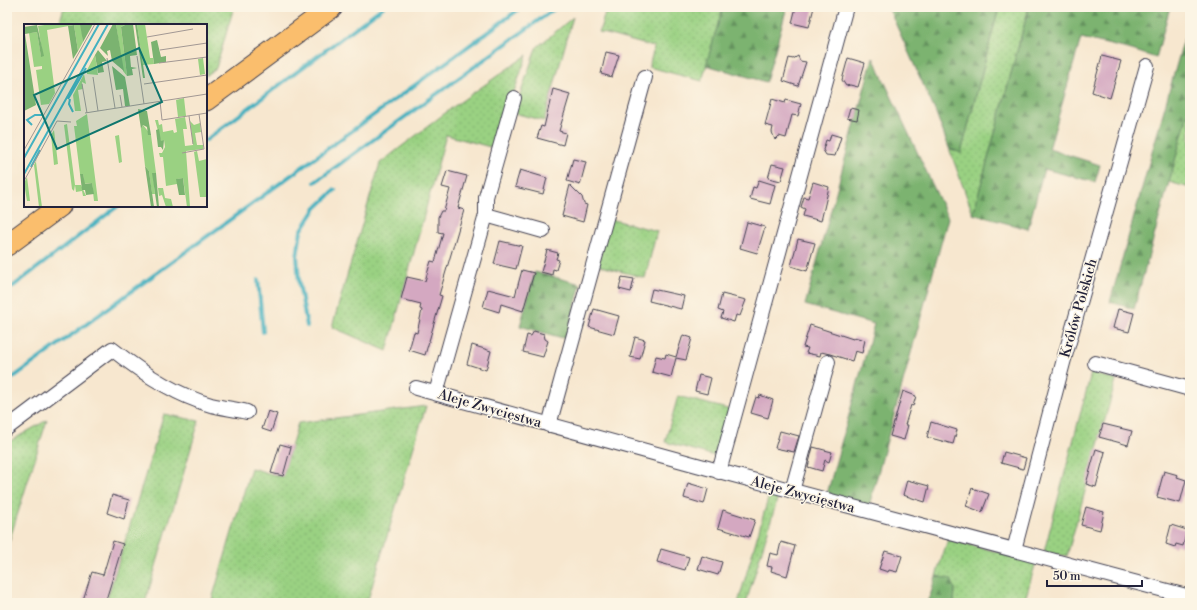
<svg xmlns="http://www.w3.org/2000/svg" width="1197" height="610" font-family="'Libre Bodoni',serif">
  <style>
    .grass { fill: url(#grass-dots); stroke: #5e7a5e }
    .forest { fill: url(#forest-firs); stroke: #4e6a56 }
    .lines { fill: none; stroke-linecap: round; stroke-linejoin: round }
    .stream { stroke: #44b1c0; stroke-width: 4 }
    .building { fill: #d4a8c1 }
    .minor-casing { stroke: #424051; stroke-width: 16 }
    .highway-casing { stroke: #424051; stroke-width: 23 }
    .minor { stroke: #fff; stroke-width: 14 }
    .highway { stroke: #fabe6d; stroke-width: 21 }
    .labels { text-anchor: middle; stroke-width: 3; stroke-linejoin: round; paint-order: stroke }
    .street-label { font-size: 14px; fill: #22223b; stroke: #fcf5e5 }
    .inset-river { fill: none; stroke: #44b1c0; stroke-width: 2 }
    .inset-road { fill: none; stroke: #a29894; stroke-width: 1 }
    .view { fill: #0f766e; fill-opacity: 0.15; stroke: #0f766e; stroke-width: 2 }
    .inset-edge { fill: none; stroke: #22223b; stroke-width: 2 }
  </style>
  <defs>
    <pattern id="grass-dots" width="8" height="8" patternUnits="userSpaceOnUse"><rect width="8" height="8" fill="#9ad182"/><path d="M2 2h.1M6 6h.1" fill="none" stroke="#84b371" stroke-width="1.8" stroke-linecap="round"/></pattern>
    <pattern id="forest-firs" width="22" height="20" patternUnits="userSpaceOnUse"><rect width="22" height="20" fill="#7bb370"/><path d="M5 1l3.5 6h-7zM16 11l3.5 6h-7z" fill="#64915d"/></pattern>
  </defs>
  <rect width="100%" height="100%" fill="#fcf5e5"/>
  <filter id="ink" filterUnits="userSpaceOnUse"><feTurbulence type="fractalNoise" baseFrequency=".025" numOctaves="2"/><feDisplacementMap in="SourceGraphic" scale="8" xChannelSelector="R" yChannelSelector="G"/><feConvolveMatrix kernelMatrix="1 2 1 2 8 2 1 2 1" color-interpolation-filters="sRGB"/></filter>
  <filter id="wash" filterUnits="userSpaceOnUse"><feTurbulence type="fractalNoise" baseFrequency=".012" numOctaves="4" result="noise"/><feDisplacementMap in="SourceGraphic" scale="16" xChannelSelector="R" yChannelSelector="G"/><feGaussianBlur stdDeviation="0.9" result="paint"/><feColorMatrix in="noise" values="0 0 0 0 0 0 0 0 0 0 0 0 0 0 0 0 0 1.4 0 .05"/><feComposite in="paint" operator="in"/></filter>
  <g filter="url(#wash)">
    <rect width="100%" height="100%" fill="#f7e7cf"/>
    <g class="grass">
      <path d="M64 7H234L216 68 206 76V25H59Z"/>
      <path d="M607 7H723L702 81 649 67 654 47 599 32Z"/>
      <path d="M999 7H1029L973 214 949 148 961 153Z"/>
      <path d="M573 17 544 121 514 113 536 48Z"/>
      <path d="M527 55 494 148 446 135 387 351 332 327 380 163 453 107Z"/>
      <path d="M1190 106V188L1169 182Z"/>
      <path d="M610 219 657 231 645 278 597 265Z"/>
      <path d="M1091 373 1116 380 1067 556 1044 552Z"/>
      <path d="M678 396 731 410 718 457 665 442Z"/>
      <path d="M426 406 367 603H211L251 468 282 477 298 423Z"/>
      <path d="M164 414 199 421 145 603H106Z"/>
      <path d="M47 420 7 548V443Z"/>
      <path d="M770 492 779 494 746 603H738Z"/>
      <path d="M948 539 1036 562 1024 603H954L955 589 951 580 936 576Z"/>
    </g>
    <g class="forest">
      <path d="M723 7H787L766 82 706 65Z"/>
      <path d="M888 7H999L961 153 949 148 936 113Z"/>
      <path d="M1029 7H1170L1156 58 1132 50 1081 38 1049 149 1100 165 1095 182 1044 169 1028 229 973 214Z"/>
      <path d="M1190 17V106L1134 309 1110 302Z"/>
      <path d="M873 57 948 218 869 506 827 494 874 324 805 305Z"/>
      <path d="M535 272 581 284 566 339 520 326Z"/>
      <path d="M936 576 951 579 955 589 954 603H928Z"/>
    </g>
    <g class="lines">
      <g class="stream">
        <path d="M206 140 383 7"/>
        <path d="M315 182 557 7"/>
        <path d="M258 280 263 332"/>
        <path d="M7 291 118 206"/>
        <path d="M307 326 299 283 297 256 301 231 316 208 335 190"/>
        <path d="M7 382 522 7"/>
      </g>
    </g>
    <g id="blocks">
      <g class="building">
        <path d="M796 7H814L809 27 792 23Z"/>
        <path d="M606 52 619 55 612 77 601 74Z"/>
        <path d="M798 56 800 61 806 62 798 86 783 81 789 58 793 59Z"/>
        <path d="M1102 56 1121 61 1110 98 1092 92Z"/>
        <path d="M848 58 865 63 858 87 850 85 846 86 842 80Z"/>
        <path d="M553 89 570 94 559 131 566 133 563 145 537 138 541 126 544 127Z"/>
        <path d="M772 99 785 103 786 100 801 104 798 116 792 115 786 138 779 136 775 140 772 132 773 127 765 125Z"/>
        <path d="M850 108 859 110 857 120 847 118Z"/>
        <path d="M831 134 841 137 835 156 826 155 823 150 826 140 829 141Z"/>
        <path d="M573 159 586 162 580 185 567 181Z"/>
        <path d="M772 164 785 167 781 181 768 178Z"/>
        <path d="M520 170 547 178 543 194 515 187Z"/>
        <path d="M447 171 467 176 458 208 464 210 439 295 442 296 425 355 409 350 414 332 417 333 422 310 420 309 421 304 401 299 407 277 425 281 431 261 435 262 443 233 438 232V217L441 211H444L450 189 442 187Z"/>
        <path d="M759 180 775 185 770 204 750 199 753 187 756 188Z"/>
        <path d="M813 182 829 187 821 221 803 216 805 209 801 207 804 197 808 198Z"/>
        <path d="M570 185 582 197 584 204 587 205 583 222 562 216Z"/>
        <path d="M747 222 765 227 757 253 740 248Z"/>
        <path d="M798 239 815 243 807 271 791 266Z"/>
        <path d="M500 241 522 246 516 269 494 264Z"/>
        <path d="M547 250 558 253 556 259 559 260 556 270 553 269 552 275 541 272Z"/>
        <path d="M522 270 534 273 523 311 501 304 499 312 483 307 488 289 515 296Z"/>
        <path d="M622 277 634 279 631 292 619 289Z"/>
        <path d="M652 289 684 296 681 309 649 301Z"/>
        <path d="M722 294 746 300 740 316 736 315 734 322 721 318 723 312 718 310Z"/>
        <path d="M594 309 619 316 614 334 589 327Z"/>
        <path d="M1118 309 1134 313 1129 332 1113 328Z"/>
        <path d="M810 325 853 339 854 337 865 340 862 353 855 351 852 361 830 354 821 352 820 356 806 353 808 348 803 347Z"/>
        <path d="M534 331 544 334 545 339 548 341 543 357 523 352 527 335 531 336Z"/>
        <path d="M683 335 692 338 686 360 676 358 671 377 652 372 656 356 665 358 666 354 676 357Z"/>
        <path d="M635 337 645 340 640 359 630 357Z"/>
        <path d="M472 345 491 351 486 370 467 364Z"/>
        <path d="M699 375 711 378 707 394 695 391Z"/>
        <path d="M903 391 916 396 913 406 911 405 905 425H908L904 440 890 436Z"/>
        <path d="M760 395 773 400 768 418 751 413 756 397 759 398Z"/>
        <path d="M268 411 277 414 271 432 262 429Z"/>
        <path d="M931 422 957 430 953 444 927 437Z"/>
        <path d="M1103 424 1132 431 1128 445 1099 437Z"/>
        <path d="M780 431 799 436 794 452 775 448Z"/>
        <path d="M280 444 291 447 283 476 271 473Z"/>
        <path d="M813 447 832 452 829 462 825 460 822 471 808 467Z"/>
        <path d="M1096 449 1105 452 1096 487 1086 484Z"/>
        <path d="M1004 452 1026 458 1023 469 1001 463Z"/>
        <path d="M1164 471 1178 475 1177 477 1186 480 1180 503 1157 497Z"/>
        <path d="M907 480 929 486 925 502 903 495Z"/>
        <path d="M688 483 708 489 704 504 684 498Z"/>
        <path d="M972 488 989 494 982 512 966 506Z"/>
        <path d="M112 495 129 500 124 519 107 513Z"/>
        <path d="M1086 507 1104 512 1100 530 1081 525Z"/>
        <path d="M723 510 755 520 749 537 718 528Z"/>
        <path d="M1171 525 1187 530 1183 546 1176 544 1175 547 1166 544Z"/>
        <path d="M113 541 123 544 105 603H82L92 572 103 575Z"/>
        <path d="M781 542 795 546 787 576 771 571 772 567 767 566 770 553 778 555Z"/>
        <path d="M661 549 689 557 685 570 657 562Z"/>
        <path d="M885 551 902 556 897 572 889 570 888 572 879 569Z"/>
        <path d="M702 556 722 562 718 575 698 569Z"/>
      </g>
    </g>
  </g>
  <g filter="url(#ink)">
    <use href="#blocks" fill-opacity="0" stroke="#424051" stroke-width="1"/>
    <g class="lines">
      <g class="minor-casing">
        <g id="minor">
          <path d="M486 215 543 231"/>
          <path d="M1095 363 1190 389"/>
          <path d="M416 388 726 473 1190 597"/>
          <path d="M436 393 486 215V197L514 98"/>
          <path d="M549 425 645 77"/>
          <path d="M7 428 112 349C141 372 175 395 211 405 223 408 235 409 247 412"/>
          <path d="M719 472 846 7"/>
          <path d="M792 491 828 362"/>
          <path d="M1014 550 1063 363 1147 66"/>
        </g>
      </g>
      <g class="highway-casing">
        <g id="highway">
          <path d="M206 100 332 7"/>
          <path d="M7 245 60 206"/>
        </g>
      </g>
      <use href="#minor" class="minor"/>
      <use href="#highway" class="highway"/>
    </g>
  </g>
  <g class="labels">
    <g class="street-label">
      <text transform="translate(1078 308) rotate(-74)" y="5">Królów Polskich</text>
      <text transform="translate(490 408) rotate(16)" y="5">Aleje Zwycięstwa</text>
      <text transform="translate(803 494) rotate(15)" y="5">Aleje Zwycięstwa</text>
    </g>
  </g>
  <g transform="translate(24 24)">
    <rect width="183" height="183" fill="#f7e7cf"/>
    <path d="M27 0H57L59 18 54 27 50 1 23 6 31 69 25 80 17 81 12 46 18 45V42L10 43 5 9 13 8 17 32H19L14 2ZM92 0H103L97 3 103 52 99 47ZM113 0H121L126 34H129L130 40 119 41ZM71 31 74 51 63 50V46ZM179 34 181 50 176 51 174 35ZM60 50 62 60 58 58 59 65 54 66 57 87H51L49 71ZM160 74 162 92 154 93 152 76ZM63 90 74 177H70L68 159 60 160 59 150H56L50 102H53L52 97ZM161 93 163 105H159L161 122 169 121 166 97 170 101 176 99 177 108 171 109 173 121H179V125L162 127 166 183H163L159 154 153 155V160L142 162 139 133H136L135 129H138L141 123 140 116 137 118 131 96H134L135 101 138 100 139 108 149 106 150 109 153 108 151 95ZM43 100 51 161H57L62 172H59L58 167 52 168 51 161 50 167 48 165 40 101ZM119 101 127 111 132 149 129 150 131 170H128L125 147 121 142 117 105ZM30 106 34 140 30 141 27 111ZM95 111 98 138 95 139 91 112ZM173 127 175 137 183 135V173H176L170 128ZM13 135 12 138 18 183H15L10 141ZM3 153 6 177H3L0 159ZM134 164H139L141 174 147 175 149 183H142L138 171 135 172Z" fill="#9ad182"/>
    <path d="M56 0H69L59 18ZM89 0H92L100 47 88 37 86 26 83 27 84 32 76 24ZM103 0H109L113 31 106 32 107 43 113 44 108 45 109 51 103 52 97 3ZM111 0H113L121 54H119ZM13 1 20 32 17 33 13 8 1 10 12 81 0 87V3ZM50 1 54 27 49 35 44 2ZM133 16 137 33 142 32V38L130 40 127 18ZM74 26 83 37 78 38 80 48 74 49 71 31ZM88 42 101 53 106 82H101L99 65 92 66ZM114 85 123 87 127 111H124L123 103 119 101 117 105ZM135 105 137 117 140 116 139 126 137 123H134L132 106ZM121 142 125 147 130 183H127ZM128 149H132L135 183H133ZM56 150H59L61 160 68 159 70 170 62 171 61 166H58ZM159 154 161 171H155L152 155Z" fill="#7bb370"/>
    <path class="inset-river" d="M44 75 62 44M46 75 45 80 49 88M8 101 3 96 11 91H18M0 134 75 0M7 143 16 126M0 150 84 0"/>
    <path class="inset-road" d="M123 13 169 5M136 26 183 19M113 32 120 80M83 34 91 84M135 39 183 33M69 53 74 87M58 60 63 89M120 60 183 51M96 71 98 83M136 77 138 96 183 89M61 89 183 70M165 92 169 120M0 126 71 0M158 129 180 125 175 90M0 157 33 97 47 98"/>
    <path class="view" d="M115 24 138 78 33 125 10 71Z"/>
    <rect width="183" height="183" class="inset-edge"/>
  </g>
  <rect width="1197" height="610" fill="none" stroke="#fcf5e5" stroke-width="24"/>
  <path d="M1047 580v6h95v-6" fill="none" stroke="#22223b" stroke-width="2"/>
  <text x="1053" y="580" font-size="12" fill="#22223b" stroke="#fcf5e5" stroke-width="3" paint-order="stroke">50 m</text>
</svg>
